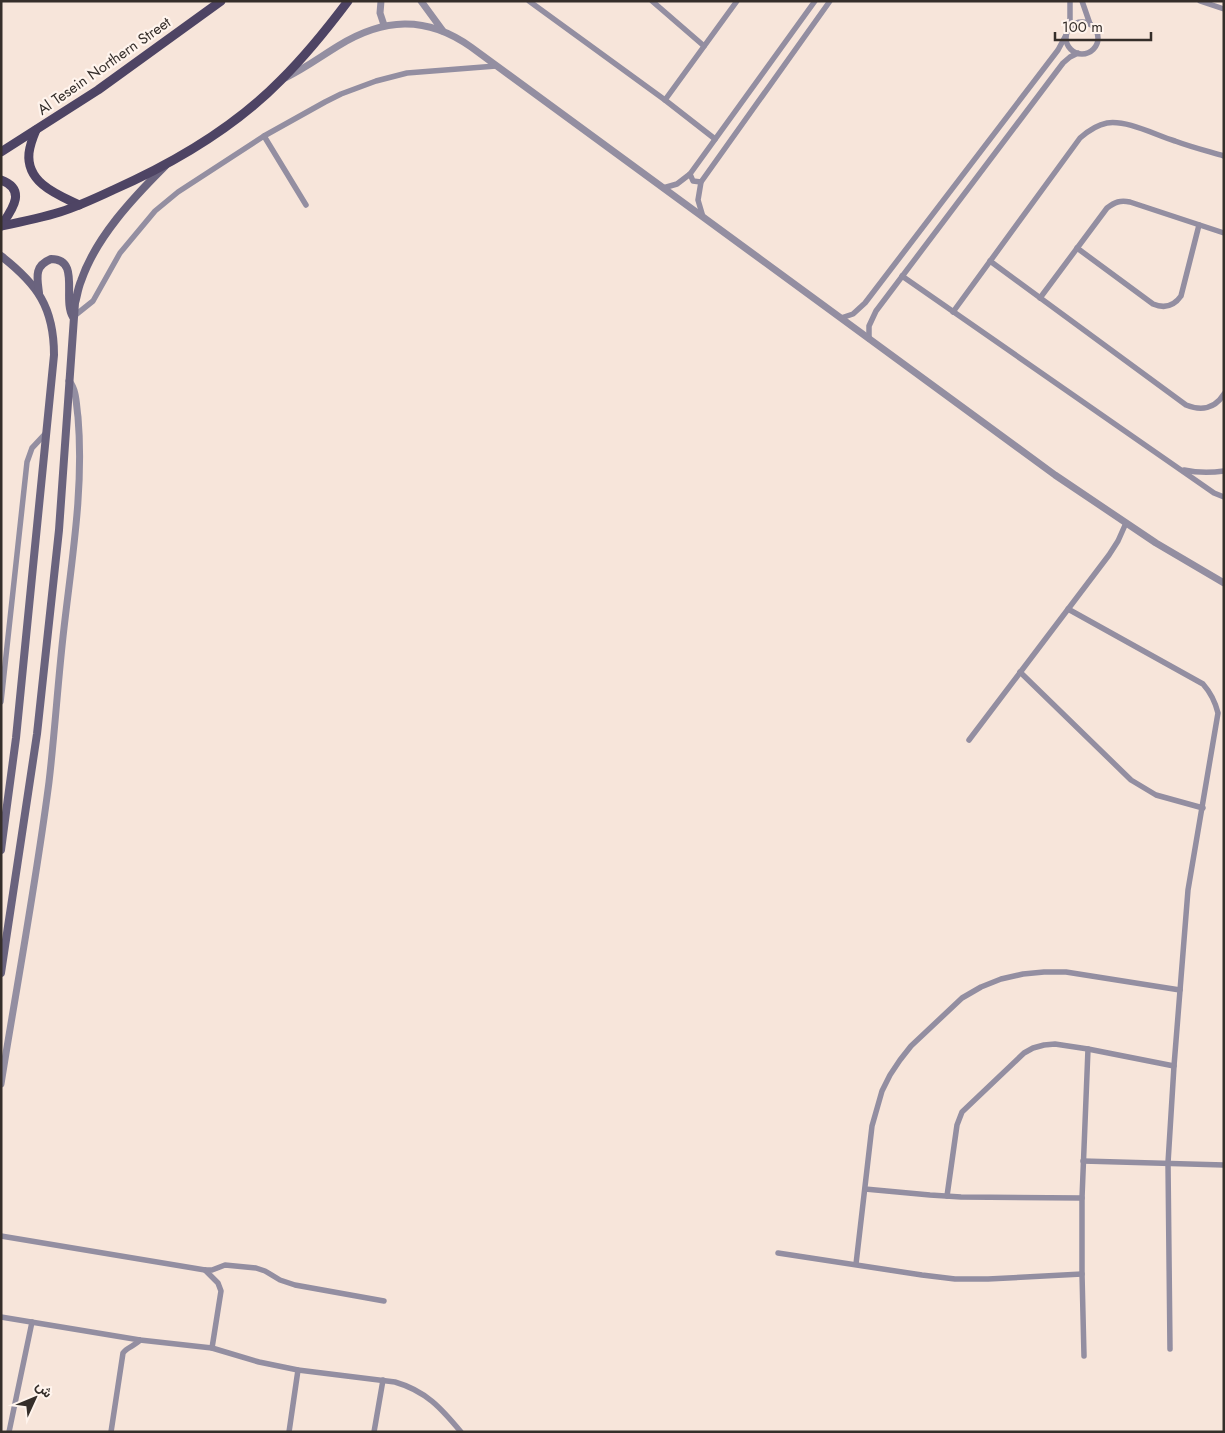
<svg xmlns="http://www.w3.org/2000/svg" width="1225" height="1433" font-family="Jost,Vazirmatn,sans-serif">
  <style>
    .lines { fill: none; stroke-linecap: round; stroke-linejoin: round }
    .minor { stroke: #938ea1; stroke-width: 5.5 }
    .tertiary { stroke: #938ea1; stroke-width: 7 }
    .secondary { stroke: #6a637e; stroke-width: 8 }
    .primary { stroke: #4e4464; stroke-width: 9 }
    .labels { text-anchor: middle; stroke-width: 4.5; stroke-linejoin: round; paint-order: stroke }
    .street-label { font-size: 15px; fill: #352e2a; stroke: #fff4ed }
  </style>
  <rect width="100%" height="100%" fill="#f7e5da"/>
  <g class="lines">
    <g class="minor">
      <path d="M529 1 665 100 715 139"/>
      <path d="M652 1 704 46"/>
      <path d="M1082 1 1090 24"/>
      <path d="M1200 1 1224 9"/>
      <circle cx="1082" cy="38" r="16"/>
      <path d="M1070 28V1"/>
      <path d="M665 100 737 1"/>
      <path d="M264 136 306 205"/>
      <path d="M690 174 693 181 701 182"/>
      <path d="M663 188 677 184 690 174 815 1"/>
      <path d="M703 217 698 200 701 182 830 1"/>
      <path d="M1077 248 1153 304C1165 309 1174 306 1181 296L1199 225"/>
      <path d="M990 261 1186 405C1201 411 1215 409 1224 394"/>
      <path d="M902 276 1214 493 1224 497"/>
      <path d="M1040 298 1107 208C1115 202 1120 200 1130 202L1224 233"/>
      <path d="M953 312 1080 138C1088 131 1096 125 1107 123 1128 120 1155 135 1175 141 1191 147 1207 151 1224 156"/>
      <path d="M73 317 93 301 120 253 155 211 178 192 264 136 325 102 341 94 376 81 407 73 496 66"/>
      <path d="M841 318 853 314 865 303 1058 50 1066 35"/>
      <path d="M869 339V326L876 311 1063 63 1070 57 1078 53"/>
      <path d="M1184 470C1198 473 1210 473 1224 471"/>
      <path d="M1068 609 1203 684C1211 693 1215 701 1218 713L1188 890 1174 1066 1168 1163 1170 1349"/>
      <path d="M1020 672 1131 780 1156 795 1203 808"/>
      <path d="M1 702 27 462 32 448 46 433"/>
      <path d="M969 740 1109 555 1118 541 1126 523"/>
      <path d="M1083 1161 1224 1165"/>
      <path d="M865 1189 930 1195 961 1197 1082 1198"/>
      <path d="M947 1196 957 1125 962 1112 1024 1053 1033 1048 1044 1045 1055 1044 1088 1049 1174 1066"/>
      <path d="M1 1236 205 1270H212L225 1265 256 1268 265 1271 280 1280 295 1285 384 1301"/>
      <path d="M778 1253 922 1275 955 1279H988L1082 1274"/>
      <path d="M856 1264 872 1126 882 1091 890 1075 900 1060 911 1046 962 998 981 987 1001 979 1023 974 1044 972H1066L1180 990"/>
      <path d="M205 1270 218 1283 221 1291 212 1348"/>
      <path d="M1 1317 140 1340 212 1348 259 1362 298 1370 395 1382C426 1391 441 1408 461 1432"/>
      <path d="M1084 1356 1082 1274V1198L1088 1049"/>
      <path d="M9 1432 32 1322"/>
      <path d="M111 1432 123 1353C127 1347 135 1346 140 1340"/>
      <path d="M289 1432 298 1370"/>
      <path d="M374 1432 383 1380"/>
    </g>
    <g class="tertiary">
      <path d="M381 1 380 13 384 25"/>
      <path d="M421 1 443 31"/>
      <path d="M285 78C304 69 320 57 338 46 383 18 426 15 471 47L1055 475 1156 543 1224 583"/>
      <path d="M1 1084C17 984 36 883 49 782 55 731 58 679 64 628 72 558 84 487 78 417 76 404 77 391 69 381"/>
    </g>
    <g class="secondary">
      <path d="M1 256C37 284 54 307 54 355L16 738 1 850"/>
      <path d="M39 293C37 277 34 266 51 259 81 259 62 299 73 317"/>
      <path d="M1 973 37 734 59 530 75 303C77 296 78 288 81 281 96 237 133 198 165 166"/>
    </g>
    <g class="primary">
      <path d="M36 130C33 137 30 145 29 153 26 183 58 195 79 205"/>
      <path d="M1 152 98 90 221 1"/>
      <path d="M1 180C28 190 11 211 1 226"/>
      <path d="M1 226C21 222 41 218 60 212 79 206 96 198 113 190 174 163 234 128 281 80 306 55 327 29 348 1"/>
    </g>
  </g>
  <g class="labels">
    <g class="street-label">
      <text transform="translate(104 66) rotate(-35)" y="5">Al Tesein Northern Street</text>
    </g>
  </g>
  <rect width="1225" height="1433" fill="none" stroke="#352e2a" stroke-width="5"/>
  <g transform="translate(35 1398) rotate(46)" stroke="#fff4ed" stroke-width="4" paint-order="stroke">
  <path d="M0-4L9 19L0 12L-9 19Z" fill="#352e2a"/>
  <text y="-8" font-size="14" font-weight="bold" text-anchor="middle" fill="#352e2a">ش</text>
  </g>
  <path d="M1055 32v8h96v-8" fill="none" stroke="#352e2a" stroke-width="2.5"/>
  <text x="1062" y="32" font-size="15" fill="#352e2a" stroke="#fff4ed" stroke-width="4" paint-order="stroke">100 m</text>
</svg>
